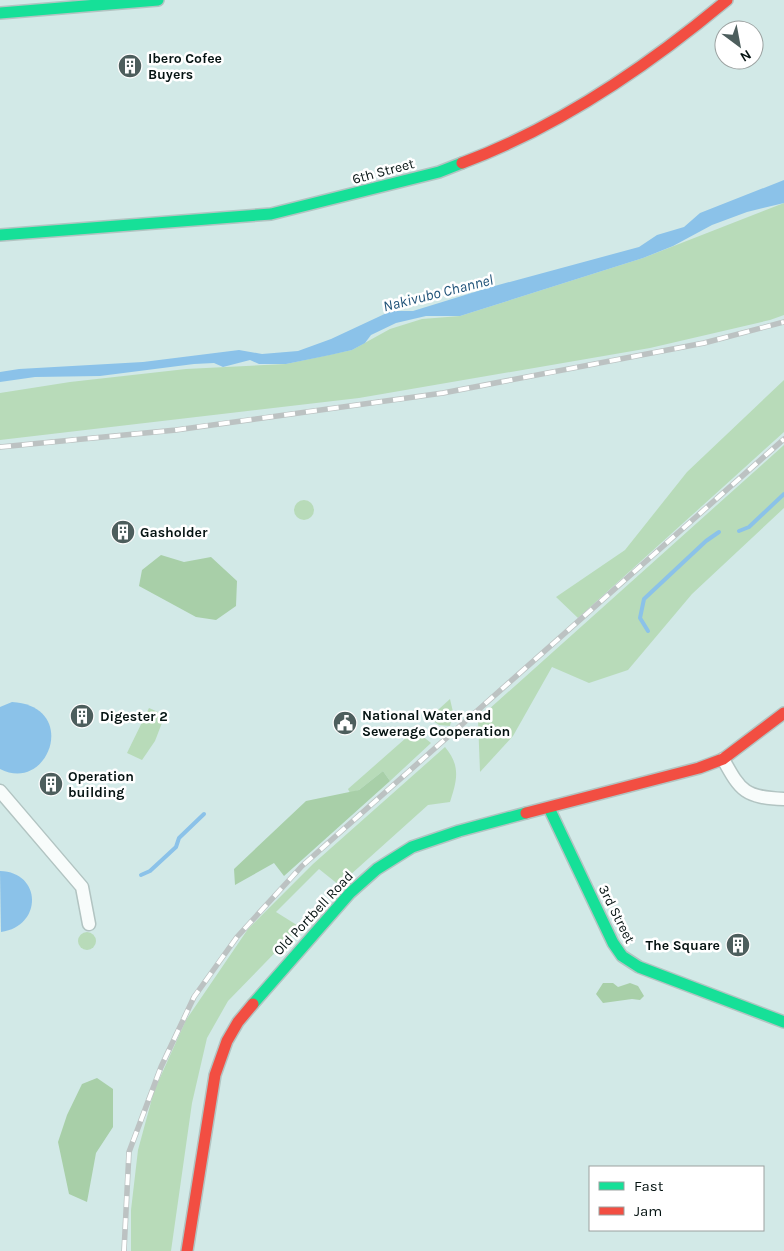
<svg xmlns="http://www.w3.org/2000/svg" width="784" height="1251" font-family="Karla,sans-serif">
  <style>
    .green { fill: #b8dbb9 }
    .forest { fill: #a8cfa8 }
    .water { fill: #8bc2e9 }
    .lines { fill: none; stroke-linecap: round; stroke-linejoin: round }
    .stream { stroke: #8bc2e9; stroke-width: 4 }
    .street-casing { stroke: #b2c4c2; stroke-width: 15 }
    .fast-casing { stroke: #b2c4c2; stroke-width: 14 }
    .jam-casing { stroke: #b2c4c2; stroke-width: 14 }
    .street { stroke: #f8fcfb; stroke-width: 12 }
    .fast { stroke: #16e098; stroke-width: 11 }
    .jam { stroke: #f24e42; stroke-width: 11 }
    .rail-casing { stroke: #bcc2c2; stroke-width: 5.5 }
    .rail { stroke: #fff; stroke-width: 4; stroke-dasharray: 11; stroke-linecap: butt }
    .labels { text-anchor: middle; stroke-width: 5; stroke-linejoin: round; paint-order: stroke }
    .poi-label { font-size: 14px; font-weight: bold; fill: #051312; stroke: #fff; text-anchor: start }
    .street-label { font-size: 14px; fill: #051312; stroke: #fff }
    .water-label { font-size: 15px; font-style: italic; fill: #215379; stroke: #fff }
  </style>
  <rect width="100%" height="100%" fill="#d2e9e7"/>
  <g class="green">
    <path d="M784 203V315L770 320 650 348 359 398 0 440V393L70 382 186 369 286 364 352 350 390 329 422 319 460 316 643 258Z"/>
    <path d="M784 380V432L578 618 556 597 625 550 687 472Z"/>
    <path d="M784 445V508L692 594 628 670 589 683 552 667 513 736 480 772 478 719Z"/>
    <circle cx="304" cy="510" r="10"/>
    <path d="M450 699 453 712 450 726 439 725 429 718Z"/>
    <path d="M149 708 165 715 155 741 142 760 127 753Z"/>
    <path d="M415 730 431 743 390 781 383 771 359 790 350 793 348 789Z"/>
    <path d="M445 747C461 766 457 780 450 802L428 805 339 885 319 869 276 912 300 927 228 1001 207 1038 192 1103 171 1251H131V1210L138 1150 154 1091 186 1020 248 929 313 864Z"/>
    <circle cx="87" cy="941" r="9"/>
  </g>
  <g class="forest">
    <path d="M161 555 184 562 211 557 237 581 236 606 216 620 196 617 139 586 142 570Z"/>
    <path d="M383 771 390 781 284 876 274 863 235 885 234 869 306 801 359 790Z"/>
    <path d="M603 983H613L618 987 630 983 638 986 644 996 640 1000 632 999 603 1003 596 994Z"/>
    <path d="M97 1078 113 1089V1127L96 1153 87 1202 69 1194 58 1142 67 1115 82 1084Z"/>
  </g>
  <g class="water">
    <path d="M784 180V203L747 212 712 225 673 246 643 258 460 316H426L396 323 371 335 365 343 352 350 330 355 286 364H259L250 360 223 367 214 363 194 364 100 376 35 377 0 382V372L19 369 143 362 239 350 262 354 298 351 331 339 391 311H413L491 287 639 247 657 235 684 227 700 213Z"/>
    <path d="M12 702C80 706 49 794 0 769V707Z"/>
    <path d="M0 871C42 872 43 926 1 932Z"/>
  </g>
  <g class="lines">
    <g class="stream">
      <path d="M739 531 749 527 784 494"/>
      <path d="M648 631 640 618 644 599 706 541 719 532"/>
      <path d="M141 875 150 871 176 847 179 838 204 814"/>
    </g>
    <g class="street-casing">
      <g id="street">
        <path d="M723 759C741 792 745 797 784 799"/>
        <path d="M0 791 82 887 89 924"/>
      </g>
    </g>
    <g class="fast-casing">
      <g id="fast">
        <path d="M0 13 158 0"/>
        <path d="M0 235 271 214 439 172 462 163"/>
        <path d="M549 808 613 943 622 956 639 967 784 1022"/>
        <path d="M253 1004 350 893 377 869 412 847 459 831 526 813"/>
      </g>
    </g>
    <g class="jam-casing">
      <g id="jam">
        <path d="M462 163C559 127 648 66 727 0"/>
        <path d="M526 813 699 768 723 759 784 713"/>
        <path d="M187 1251 215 1075 227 1041 238 1022 253 1004"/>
      </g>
    </g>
    <use href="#street" class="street"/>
    <use href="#fast" class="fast"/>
    <use href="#jam" class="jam"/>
    <g class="rail-casing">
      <g id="rail">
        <path d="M0 447 176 430 443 393 704 343 784 322"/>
        <path d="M124 1251 129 1152 161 1067 194 997 237 937 302 866 784 439"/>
      </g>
    </g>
    <use href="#rail" class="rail"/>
  </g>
  <defs>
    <g id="building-disc" transform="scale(1.25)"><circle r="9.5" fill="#4d5e5d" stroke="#fff"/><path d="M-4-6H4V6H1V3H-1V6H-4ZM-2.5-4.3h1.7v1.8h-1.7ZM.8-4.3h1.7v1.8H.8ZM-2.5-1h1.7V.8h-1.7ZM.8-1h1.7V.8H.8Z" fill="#fff"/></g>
    <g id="civic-disc" transform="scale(1.25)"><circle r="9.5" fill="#4d5e5d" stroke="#fff"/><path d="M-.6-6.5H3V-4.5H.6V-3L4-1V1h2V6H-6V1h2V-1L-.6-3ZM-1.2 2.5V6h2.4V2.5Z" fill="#fff"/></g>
  </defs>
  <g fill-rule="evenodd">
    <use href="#building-disc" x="130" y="66"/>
    <use href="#building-disc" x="123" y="532"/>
    <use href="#building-disc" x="82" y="716"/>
    <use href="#civic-disc" x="345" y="723"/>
    <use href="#building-disc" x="51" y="784"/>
    <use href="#building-disc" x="738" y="945"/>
  </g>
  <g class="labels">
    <g class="poi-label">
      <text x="148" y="63">Ibero Cofee<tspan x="148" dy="16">Buyers</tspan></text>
      <text x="140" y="537">Gasholder</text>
      <text x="362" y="720">National Water and<tspan x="362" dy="16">Sewerage Cooperation</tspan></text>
      <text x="100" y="721">Digester 2</text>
      <text x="68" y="781">Operation<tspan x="68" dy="16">building</tspan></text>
      <text x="720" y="950" text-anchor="end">The Square</text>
    </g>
    <g class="street-label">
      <text transform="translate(383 171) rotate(-15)" y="5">6th Street</text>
      <text transform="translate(313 913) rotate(-47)" y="5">Old Portbell Road</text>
      <text transform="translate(617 914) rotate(63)" y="5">3rd Street</text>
    </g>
    <g class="water-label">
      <text transform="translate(438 293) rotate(-14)" y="5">Nakivubo Channel</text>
    </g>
  </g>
  <rect x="589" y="1166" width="175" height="65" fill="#ffffff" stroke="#9ba1a0"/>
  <rect x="599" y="1182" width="25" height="8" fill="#16e098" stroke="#9ba1a0"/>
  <text x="634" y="1191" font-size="15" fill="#051312">Fast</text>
  <rect x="599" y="1207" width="25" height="8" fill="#f24e42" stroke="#9ba1a0"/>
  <text x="634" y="1216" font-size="15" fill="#051312">Jam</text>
  <g transform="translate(739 45) rotate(148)"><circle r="24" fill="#ffffff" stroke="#9ba1a0"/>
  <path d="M0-4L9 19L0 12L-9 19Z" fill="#4d5e5d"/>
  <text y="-8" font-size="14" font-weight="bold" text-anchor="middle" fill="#051312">N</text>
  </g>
</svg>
